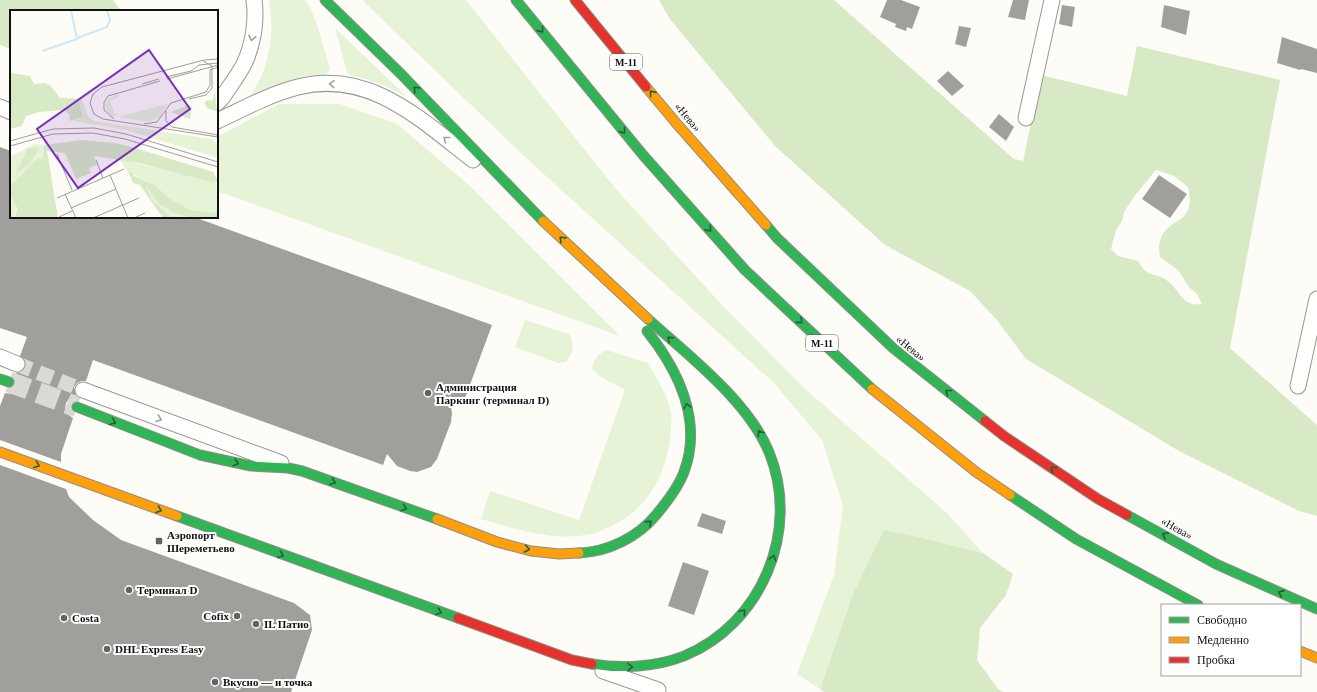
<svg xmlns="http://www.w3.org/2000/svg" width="1317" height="692" font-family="'Times New Roman',serif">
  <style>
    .green { fill: #e7f3d7 }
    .forest { fill: #d8eac5; fill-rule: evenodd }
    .building { fill: #a19f9c }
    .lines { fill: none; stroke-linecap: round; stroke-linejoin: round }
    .street-tunnel { stroke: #dad9d4; stroke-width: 15; stroke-dasharray: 15 8; stroke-linecap: butt }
    .secondary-tunnel { stroke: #dad9d4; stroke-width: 21; stroke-dasharray: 21 10; stroke-linecap: butt }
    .street-casing { stroke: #979795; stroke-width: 17 }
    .fast-casing { stroke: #8e8d8b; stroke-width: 11 }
    .slow-casing { stroke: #8e8d8b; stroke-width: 11 }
    .jam-casing { stroke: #8e8d8b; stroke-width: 11 }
    .street { stroke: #fffffe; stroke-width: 15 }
    .fast { stroke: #30b455; stroke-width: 9 }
    .slow { stroke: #ff9f0a; stroke-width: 9 }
    .jam { stroke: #e5322d; stroke-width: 9 }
    .oneway { stroke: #206233 }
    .oneway2 { stroke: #a0a09f }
    .poi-dot { fill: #646362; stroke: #fff; stroke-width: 1.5 }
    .labels { text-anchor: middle; stroke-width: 4; stroke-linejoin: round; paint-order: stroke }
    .shield { fill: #fff; stroke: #585858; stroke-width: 1 }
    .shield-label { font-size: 10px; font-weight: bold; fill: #111 }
    .street-label { font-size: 11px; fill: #111; stroke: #fff }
    .poi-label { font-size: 11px; font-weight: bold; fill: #111; stroke: #fff; text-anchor: start }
    .inset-river { fill: none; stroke: #cde8f7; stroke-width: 2 }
    .inset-road { fill: none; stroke: #9f9e9b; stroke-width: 1 }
    .view { fill: #7b2cbf; fill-opacity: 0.15; stroke: #7b2cbf; stroke-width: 2 }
    .inset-edge { fill: none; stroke: #111; stroke-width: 2 }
  </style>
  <rect width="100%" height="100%" fill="#fdfcf7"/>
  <g class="green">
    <path d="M269 0H305C316 13 324 50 330 68L326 75 304 76 276 87 245 101C250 96 255 90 258 83 271 58 274 28 269 0Z"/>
    <path d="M362 0H466L615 188 722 305 805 389 947 513 983 553 923 538 853 594 820 689 797 674 834 575 843 506 822 440 774 383 525 157Z"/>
    <path d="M335 28 407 97C388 86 369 79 348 75Z"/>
    <path d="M279 104H340L397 124 470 186 620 336 217 191V137Z"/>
    <path d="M525 320 569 334C575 344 573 353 566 362L558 363 515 347Z"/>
    <path d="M606 350 648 363C657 379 668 395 671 413 672 424 671 436 669 446 662 484 642 514 605 529 601 531 596 534 591 534 553 542 517 529 481 519L490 491 579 520 625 390 599 376 592 368C594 359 597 355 606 350Z"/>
  </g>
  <g class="forest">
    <path d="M0 0H113L121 11H11V49L0 45Z"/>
    <path d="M659 0H834L1014 159 1023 161 1041 75 1127 96 1137 46 1280 80 1230 348 1317 425V516L1299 511 1179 451 1026 359 996 319 970 291 885 245 775 146 669 18ZM1156 170 1174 176 1188 187C1190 196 1192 208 1184 216 1182 219 1177 221 1174 223 1161 232 1157 242 1160 257L1178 270 1189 287 1197 294 1202 304C1199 304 1195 305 1192 304 1183 302 1177 289 1170 283 1156 270 1149 281 1138 261L1118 256 1111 249 1116 230 1122 221 1124 212 1136 194Z"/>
    <path d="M884 530 923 538 983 553 1013 574 1006 595 980 628 977 660 998 689 1003 692H824L820 689 853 594Z"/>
  </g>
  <g class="building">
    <path d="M887 0H901L920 7 912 29 907 27 906 31 895 27 896 24 880 17Z"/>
    <path d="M1013 0H1029L1025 20 1008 17Z"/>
    <path d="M1062 5 1075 7 1072 27 1059 24Z"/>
    <path d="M1164 5 1190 11 1186 35 1161 27Z"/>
    <path d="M959 26 971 28 966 47 955 44Z"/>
    <path d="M1282 37 1317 49V73L1301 69 1300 70 1277 63Z"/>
    <path d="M948 71 964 86 952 96 937 81Z"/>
    <path d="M999 114 1014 127 1006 141 989 127Z"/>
    <path d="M0 147 11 151V217H194L492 325 464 401 449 396 452 413 451 422 437 459 431 467 417 472 410 471 397 466 387 454 383 465 93 360 86 381H81L77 383 74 387 76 395 70 397 66 403 65 409 67 414 73 418 61 454V462L0 440V406L5 393 12 394 17 391 20 386 21 379 16 373 22 371 25 367 26 362 24 359 20 356 27 337 0 328Z"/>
    <path d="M1159 175 1187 194 1170 218 1142 199Z"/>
    <path d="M0 465 66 489 69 497 93 520 121 540 294 603 310 615 312 630 291 692H0Z"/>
    <path d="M702 513 726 521 722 534 697 526Z"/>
    <path d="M683 562 709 571 694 615 668 606Z"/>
  </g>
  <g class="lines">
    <path class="street-tunnel" d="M17 364 83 390"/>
    <path class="secondary-tunnel" d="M9 382 77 407"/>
    <g class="street-casing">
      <g id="street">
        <path d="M217 103 222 98C229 87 238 76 244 64 253 45 257 21 254 0"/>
        <path d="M0 107 11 112"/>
        <path d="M1026 118 1052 0"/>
        <path d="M217 121C243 109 270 94 298 87 370 69 421 120 473 160"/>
        <path d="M0 357 17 364"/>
        <path d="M1298 386 1317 299"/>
        <path d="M83 390 281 463"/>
        <path d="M603 671 658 690"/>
      </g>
    </g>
    <g class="fast-casing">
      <g id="fast">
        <path d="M325 0 400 73 543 221"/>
        <path d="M516 0 643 155 745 270 872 389"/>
        <path d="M766 225 777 238 893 348 985 421"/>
        <path d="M0 379 9 382"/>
        <path d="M77 407 200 455 251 466 288 468 302 471 437 519"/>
        <path d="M1010 495 1076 539 1198 605"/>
        <path d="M1127 515 1216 564 1317 609"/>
        <path d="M177 516 458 618"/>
        <path d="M579 553C608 552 638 537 656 515 667 502 678 488 684 472 703 421 678 370 647 331"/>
        <path d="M592 664C622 669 656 667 684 656 762 624 801 530 769 452 748 401 689 356 648 319"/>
      </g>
    </g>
    <g class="slow-casing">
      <g id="slow">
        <path d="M646 87 677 124 766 225"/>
        <path d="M543 221 648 319"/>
        <path d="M872 389 976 472 1010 495"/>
        <path d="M0 452 177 516"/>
        <path d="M437 519 497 542 531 551 559 554 579 553"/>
        <path d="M1300 651 1317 658"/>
      </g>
    </g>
    <g class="jam-casing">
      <g id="jam">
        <path d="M575 0 646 87"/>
        <path d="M985 421 1004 436 1098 499 1127 515"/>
        <path d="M458 618 572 660 592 664"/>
      </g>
    </g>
    <use href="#street" class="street"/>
    <use href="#fast" class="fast"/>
    <use href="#slow" class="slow"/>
    <use href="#jam" class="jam"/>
  </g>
  <defs><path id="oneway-chevron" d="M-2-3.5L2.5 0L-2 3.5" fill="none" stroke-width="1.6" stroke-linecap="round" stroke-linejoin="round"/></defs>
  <g class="oneway">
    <use href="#oneway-chevron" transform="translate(541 30) rotate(51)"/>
    <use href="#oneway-chevron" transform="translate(416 89) rotate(-134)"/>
    <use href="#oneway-chevron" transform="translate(652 93) rotate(-129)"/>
    <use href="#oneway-chevron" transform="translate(623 131) rotate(51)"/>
    <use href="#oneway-chevron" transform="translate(709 229) rotate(48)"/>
    <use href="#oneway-chevron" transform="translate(562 239) rotate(-136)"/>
    <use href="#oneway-chevron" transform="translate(800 321) rotate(43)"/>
    <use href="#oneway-chevron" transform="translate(670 339) rotate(-138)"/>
    <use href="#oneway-chevron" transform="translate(948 392) rotate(-142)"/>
    <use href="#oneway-chevron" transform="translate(687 406) rotate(-102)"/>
    <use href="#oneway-chevron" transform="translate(113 422) rotate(22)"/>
    <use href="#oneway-chevron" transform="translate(760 433) rotate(-123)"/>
    <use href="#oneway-chevron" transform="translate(236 463) rotate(16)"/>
    <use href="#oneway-chevron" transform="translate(37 465) rotate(20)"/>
    <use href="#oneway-chevron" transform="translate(1053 469) rotate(-146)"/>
    <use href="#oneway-chevron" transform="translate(333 482) rotate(20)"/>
    <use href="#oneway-chevron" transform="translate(404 508) rotate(19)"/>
    <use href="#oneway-chevron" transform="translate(159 510) rotate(20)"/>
    <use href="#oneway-chevron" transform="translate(649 523) rotate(-41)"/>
    <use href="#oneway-chevron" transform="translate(1165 535) rotate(-151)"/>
    <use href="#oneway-chevron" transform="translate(527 549) rotate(11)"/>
    <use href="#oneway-chevron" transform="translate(281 555) rotate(20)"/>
    <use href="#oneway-chevron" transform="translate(773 558) rotate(-73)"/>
    <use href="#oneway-chevron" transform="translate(1281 593) rotate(-156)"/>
    <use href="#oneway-chevron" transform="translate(439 612) rotate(20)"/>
    <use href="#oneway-chevron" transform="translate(743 612) rotate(-50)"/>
    <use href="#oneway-chevron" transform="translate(630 667) rotate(-1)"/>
  </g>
  <g class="oneway2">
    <use href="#oneway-chevron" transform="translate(252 38) rotate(102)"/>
    <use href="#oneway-chevron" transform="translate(332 84) rotate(-177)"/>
    <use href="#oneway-chevron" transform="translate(446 139) rotate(-142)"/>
    <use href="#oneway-chevron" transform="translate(159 419) rotate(20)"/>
  </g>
  <g class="poi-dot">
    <circle cx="428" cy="393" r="4"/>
    <rect x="155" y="537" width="8" height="8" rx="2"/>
    <circle cx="129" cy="590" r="4"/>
    <circle cx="237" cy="616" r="4"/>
    <circle cx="64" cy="618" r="4"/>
    <circle cx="256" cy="624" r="4"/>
    <circle cx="107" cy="649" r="4"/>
    <circle cx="215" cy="682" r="4"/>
  </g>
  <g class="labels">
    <g class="shield">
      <rect x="610" y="54" width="32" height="16" rx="3"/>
      <rect x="806" y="335" width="32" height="16" rx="3"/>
    </g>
    <g class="shield-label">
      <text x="626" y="66">М-11</text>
      <text x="822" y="347">М-11</text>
    </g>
    <g class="street-label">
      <text transform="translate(688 117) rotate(50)" y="4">«Нева»</text>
      <text transform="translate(911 348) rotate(39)" y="4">«Нева»</text>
      <text transform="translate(1177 528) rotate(29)" y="4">«Нева»</text>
    </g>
    <g class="poi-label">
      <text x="436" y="391">Администрация<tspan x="436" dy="13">Паркинг (терминал D)</tspan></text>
      <text x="167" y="539">Аэропорт<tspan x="167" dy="13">Шереметьево</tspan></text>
      <text x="137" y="594">Терминал D</text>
      <text x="229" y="620" text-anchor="end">Cofix</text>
      <text x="72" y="622">Costa</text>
      <text x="264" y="628">IL Патио</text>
      <text x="115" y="653">DHL Express Easy</text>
      <text x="223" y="686">Вкусно — и точка</text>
    </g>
  </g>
  <g transform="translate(10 10)">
    <rect width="208" height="208" fill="#fdfcf7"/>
    <path d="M108 84 109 87 100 90 104 103 108 104 103 107 97 102 95 94 98 89ZM69 89H72L78 106 84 111 201 129 208 134V148L116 120 64 111 73 107ZM157 94 150 107 139 112 107 107ZM25 134 34 135 33 149H27L3 173 0 172V147ZM109 149 206 172 208 203 181 200 160 189 145 175 118 162ZM136 176 149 194 164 203 182 208H162L142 190ZM0 184 6 194 5 208H0Z" fill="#e7f3d7"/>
    <path d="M0 54 1 63 20 66 24 74 35 73 41 76 50 88 69 89 73 107 60 111 59 104 54 100 29 102 16 106 12 116 0 119ZM205 80 206 95 208 102 197 98 195 94V91L203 90ZM179 95 182 97 180 109 161 102ZM71 130 105 133 122 137 203 162 208 171 201 172 129 153 84 146 87 155 79 158 81 163 66 169 55 143 37 141 48 208H5L7 198 0 184V172L3 173 27 149H33L34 135ZM25 137 29 139 20 153 6 164 17 139ZM120 161 124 166 145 175 160 189 181 200 208 203V208H182L164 203 149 194 136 176 142 190 162 208H153L130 175 123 173 118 162Z" fill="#d8eac5"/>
    <path class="inset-river" d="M67 28 97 17 100 10 97 0M32 41 67 29 61 0"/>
    <path class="inset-road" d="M208 49 194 50 92 77 83 84 80 93 84 104 93 109 208 127M156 67 181 61 189 55 208 53M157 69 208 55M132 74 149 69M179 89 196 85 202 78V56L193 51M156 101V111L162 117 208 125M104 109 94 100V92L98 86 150 71M134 114 147 112 161 93 196 82 200 75V60L208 57M0 131 43 119 84 118 116 124 208 152M0 136 43 124 83 123 115 129 208 157M47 144 62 180M86 150 93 168M100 165 118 208M55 184 66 208M47 188 114 159M61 198 106 179M49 207 62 201M83 208 129 188M124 208 135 203"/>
    <path class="view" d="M139 40 180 99 68 178 27 119Z"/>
    <rect width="208" height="208" class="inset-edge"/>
  </g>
  <rect x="1161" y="604" width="140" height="72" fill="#ffffff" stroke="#a0a0a0"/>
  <rect x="1169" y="617" width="20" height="6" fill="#30b455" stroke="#a0a0a0"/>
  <text x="1197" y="624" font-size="12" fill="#111111">Свободно</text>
  <rect x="1169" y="637" width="20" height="6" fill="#ff9f0a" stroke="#a0a0a0"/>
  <text x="1197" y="644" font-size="12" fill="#111111">Медленно</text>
  <rect x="1169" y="657" width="20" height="6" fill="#e5322d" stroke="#a0a0a0"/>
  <text x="1197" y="664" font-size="12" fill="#111111">Пробка</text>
</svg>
